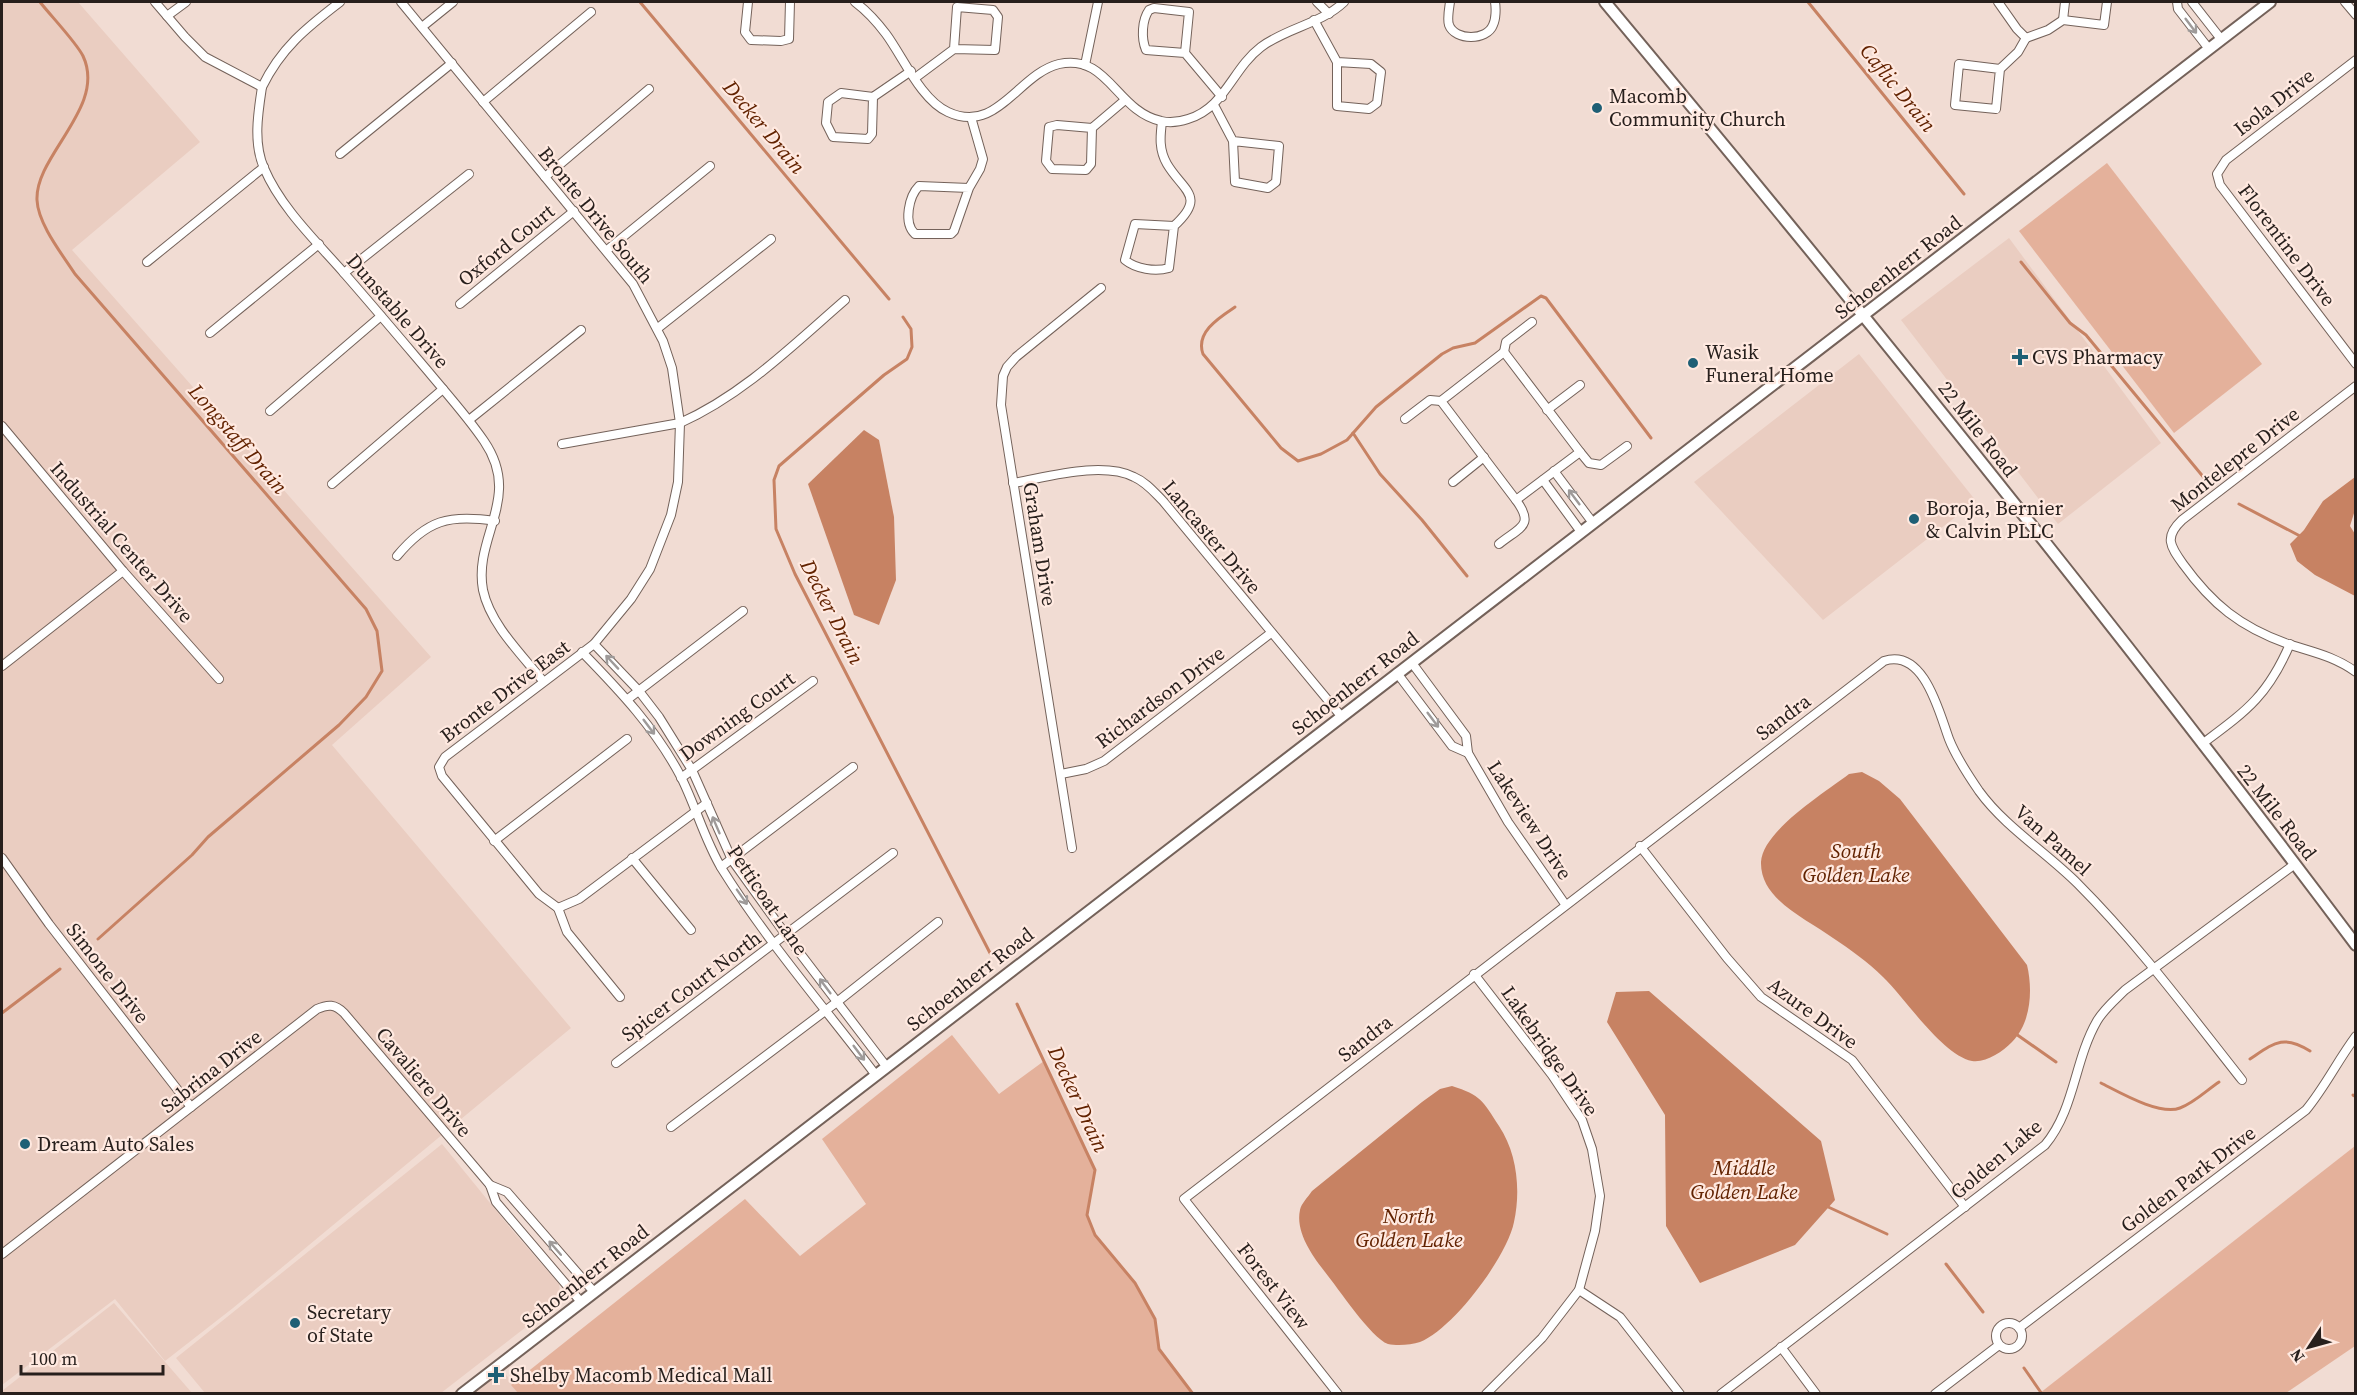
<svg xmlns="http://www.w3.org/2000/svg" width="2357" height="1395" font-family="'Source Serif 4',serif">
  <style>
    .built { fill: #eacdc1 }
    .green { fill: #e4b19b }
    .water { fill: #c78263 }
    .lines { fill: none; stroke-linecap: round; stroke-linejoin: round }
    .stream { stroke: #c78263; stroke-width: 3 }
    .street-casing { stroke: #74625a; stroke-width: 10 }
    .secondary-casing { stroke: #74625a; stroke-width: 14 }
    .street { stroke: #fff; stroke-width: 8 }
    .secondary { stroke: #fff; stroke-width: 10 }
    .oneway { stroke: #9e9a99 }
    .poi-dot { fill: #1f5f75; stroke: #ffe9e0; stroke-width: 2 }
    .labels { text-anchor: middle; stroke-width: 4.5; stroke-linejoin: round; paint-order: stroke }
    .poi-label { font-size: 20px; fill: #271f1c; stroke: #ffe9e0; text-anchor: start }
    .street-label { font-size: 20px; fill: #271f1c; stroke: #ffe9e0 }
    .water-label { font-size: 21px; font-style: italic; fill: #622200; stroke: #ffe9e0 }
  </style>
  <rect width="100%" height="100%" fill="#f1dcd3"/>
  <g class="built">
    <path d="M2 2H78L200 142 72 250 431 657 332 745 571 1028 233 1308 165 1361 115 1299 2 1385Z"/>
    <path d="M2009 238 2161 443 2058 524 1901 320Z"/>
    <path d="M1859 354 1976 501 1823 620 1694 482Z"/>
    <path d="M442 1144 512 1230 559 1284 561 1300 441 1393H205L176 1358Z"/>
    <path d="M114 1303 192 1393H2V1391Z"/>
    <path d="M500 1365 518 1393 464 1394Z"/>
  </g>
  <g class="green">
    <path d="M2107 163 2262 364 2174 433 2019 231Z"/>
    <path d="M952 1035 999 1094 1044 1061 1095 1170 1087 1215 1095 1235 1135 1284 1155 1319 1159 1349 1193 1393H518L511 1385 745 1199 800 1256 866 1204 822 1139Z"/>
    <path d="M2355 1146V1346L2286 1393H2040Z"/>
  </g>
  <g class="water">
    <path d="M864 430 879 440 894 517 896 580 879 625 854 615 808 484Z"/>
    <path d="M2355 477V510L2350 526 2355 534V596L2315 575 2297 561 2290 544 2304 530 2323 501Z"/>
    <path d="M1862 772 1879 781 1900 799 2027 965C2033 990 2031 1023 2012 1042 2002 1052 1986 1063 1972 1061 1942 1055 1905 998 1883 977 1868 962 1851 950 1833 938 1807 919 1760 900 1761 862 1763 830 1826 792 1849 774Z"/>
    <path d="M1649 991 1821 1141 1835 1200 1795 1245 1700 1283 1666 1226 1665 1115 1607 1022 1616 992Z"/>
    <path d="M1452 1086C1481 1095 1483 1101 1499 1126 1517 1153 1521 1190 1514 1222 1507 1257 1453 1329 1420 1342 1411 1345 1397 1346 1388 1344 1371 1338 1338 1288 1325 1272 1313 1257 1295 1232 1300 1210 1301 1204 1308 1197 1312 1191L1422 1102 1440 1089Z"/>
  </g>
  <g class="lines">
    <g class="stream">
      <path d="M40 2C50 15 76 42 83 56 107 107 35 155 37 200 38 224 62 254 75 274L366 609 377 631 382 671 366 697 339 725 208 837 192 855 98 939"/>
      <path d="M640 2 889 299"/>
      <path d="M1808 2 1964 194"/>
      <path d="M2021 262 2070 323 2086 335 2205 479"/>
      <path d="M1235 307C1220 317 1195 332 1203 354L1281 448 1298 461 1321 454 1347 440 1376 407 1442 354 1453 348 1475 343 1541 296 1546 298 1651 438"/>
      <path d="M903 317 911 329 912 347 907 359 884 375 779 466 774 480 776 529 795 574 990 953"/>
      <path d="M1353 433 1380 474 1422 520 1467 576"/>
      <path d="M2239 504 2300 536"/>
      <path d="M1017 1004 1095 1170 1087 1215 1095 1235 1135 1283 1155 1319 1159 1349 1193 1394"/>
      <path d="M2 1013 60 969"/>
      <path d="M2016 1034 2056 1062"/>
      <path d="M2250 1059C2274 1043 2283 1034 2310 1051"/>
      <path d="M2101 1083C2119 1092 2160 1116 2180 1108 2194 1103 2207 1090 2219 1082"/>
      <path d="M2353 1095 2356 1097"/>
      <path d="M1826 1206 1887 1234"/>
      <path d="M1946 1264 1983 1312"/>
      <path d="M2024 1368 2042 1394"/>
    </g>
    <g class="street-casing">
      <g id="street">
        <path d="M155 2 185 37 205 57 262 87C258 113 253 143 264 168 281 208 316 241 344 273 372 305 399 337 427 370 446 393 467 416 484 441 523 498 473 536 483 590 490 624 522 655 543 681"/>
        <path d="M401 2 633 284 663 341 672 368 680 423 678 482 671 515 650 569 631 599 594 644 445 757 439 767 442 776 539 894 558 908"/>
        <path d="M748 2 745 32 751 40 781 41 789 39 790 2"/>
        <path d="M855 2C867 11 877 22 886 34 903 57 921 100 948 112 997 135 1018 74 1059 64 1108 53 1116 111 1161 121 1169 123 1179 122 1188 119 1225 108 1232 69 1261 47 1286 28 1321 24 1344 2"/>
        <path d="M1317 2 1329 14"/>
        <path d="M1450 2C1449 9 1447 19 1449 25 1455 41 1487 41 1493 25 1496 19 1496 8 1495 2"/>
        <path d="M1998 2 2017 29 2026 38"/>
        <path d="M2177 2 2178 9 2209 49"/>
        <path d="M2192 2 2221 39"/>
        <path d="M2345 2 2356 15"/>
        <path d="M167 16 186 2"/>
        <path d="M1314 20 1337 62V106L1369 109 1377 103 1381 72 1371 64 1337 62"/>
        <path d="M2063 20 2065 2"/>
        <path d="M422 27 453 2"/>
        <path d="M2026 38 2048 30 2063 20 2104 25 2107 2"/>
        <path d="M1185 53 1189 12 1154 8 1149 10C1142 20 1141 38 1146 50L1185 53 1222 97"/>
        <path d="M2356 60 2226 160 2217 174 2220 185 2356 364"/>
        <path d="M1085 65 1098 2"/>
        <path d="M2000 69 1996 109 1955 105 1959 64 2000 69 2018 52 2026 38"/>
        <path d="M915 78 954 49 957 7 993 10 998 17 995 50 954 49"/>
        <path d="M262 87C281 48 306 28 340 2"/>
        <path d="M873 97 872 134 868 139 833 137 826 123 828 102 841 93 873 97 911 71"/>
        <path d="M483 102 591 12"/>
        <path d="M1214 105 1233 141 1235 182 1268 188 1276 182 1279 146 1233 141"/>
        <path d="M1162 122C1160 137 1159 150 1167 164 1183 191 1207 196 1174 226L1135 224 1125 260C1136 269 1155 272 1169 268L1174 226"/>
        <path d="M1092 128 1091 164 1086 170 1052 169 1046 161 1049 127 1057 125 1092 128 1125 100"/>
        <path d="M340 154 452 63"/>
        <path d="M545 177 649 89"/>
        <path d="M969 188 954 231 951 234H915C903 223 909 196 919 186L969 188 980 169 983 159 971 117"/>
        <path d="M607 250 710 166"/>
        <path d="M147 262 264 167"/>
        <path d="M344 273 469 174"/>
        <path d="M460 304 574 211"/>
        <path d="M658 328 771 239"/>
        <path d="M210 333 319 244"/>
        <path d="M1504 352 1580 452 1516 500 1441 401Z"/>
        <path d="M1504 352 1506 342 1532 322"/>
        <path d="M2356 386 2182 520C2164 537 2170 546 2183 564 2212 604 2240 627 2288 644 2312 652 2334 656 2356 672"/>
        <path d="M1547 410 1580 385"/>
        <path d="M270 411 381 316"/>
        <path d="M1405 419 1430 400 1441 401"/>
        <path d="M469 420 581 330"/>
        <path d="M2 426 123 571 219 679"/>
        <path d="M562 444 680 423C743 395 793 345 845 300"/>
        <path d="M1580 452 1589 463 1601 465 1627 446"/>
        <path d="M1554 471 1593 523"/>
        <path d="M1543 480 1581 532"/>
        <path d="M1453 482 1484 457"/>
        <path d="M1013 483C1048 477 1102 461 1134 477 1146 482 1154 492 1163 501L1341 716"/>
        <path d="M332 484 443 389"/>
        <path d="M1499 544C1520 527 1535 526 1516 500"/>
        <path d="M397 556C427 520 449 514 495 521"/>
        <path d="M594 644 639 691 659 717 692 770 732 860 786 935 886 1066"/>
        <path d="M582 652C620 691 656 729 681 777 696 807 705 841 722 869 767 941 824 1007 875 1074"/>
        <path d="M2 666 123 571"/>
        <path d="M1397 673 1452 746 1468 753 1466 736 1412 663"/>
        <path d="M628 699 743 611"/>
        <path d="M2202 744C2246 711 2267 697 2290 644"/>
        <path d="M1468 753 1508 822 1565 904"/>
        <path d="M1061 774 1086 769 1104 761 1271 633"/>
        <path d="M681 778 813 681"/>
        <path d="M494 841 627 739"/>
        <path d="M1640 846 1727 958 1761 997 1852 1060 1965 1207"/>
        <path d="M1072 848 1001 405 1003 376 1007 367 1016 357 1101 288"/>
        <path d="M2 858 49 924 191 1107"/>
        <path d="M632 858 691 930"/>
        <path d="M721 867 853 767"/>
        <path d="M558 908 579 899 707 803"/>
        <path d="M558 908 567 932 620 997"/>
        <path d="M1474 974 1552 1075 1582 1120 1592 1149 1600 1196 1595 1231 1579 1290 1542 1338 1486 1394"/>
        <path d="M616 1063 893 853"/>
        <path d="M671 1127 837 1002 938 922"/>
        <path d="M490 1185 507 1192 594 1292"/>
        <path d="M2 1254 317 1009C328 1004 335 1004 344 1013L490 1185 496 1202 581 1302"/>
        <path d="M1579 1290 1620 1317 1680 1394"/>
        <circle cx="2009" cy="1336" r="13"/>
        <path d="M2019 1328 2306 1110C2325 1087 2338 1060 2356 1036"/>
        <path d="M1781 1347 1816 1394"/>
        <path d="M1338 1394 1184 1199 1884 661C1924 648 1939 712 1949 739 1956 757 1968 775 1979 791 2005 827 2046 852 2078 884 2138 944 2189 1013 2242 1080"/>
        <path d="M1721 1394 2045 1145C2075 1109 2074 1061 2097 1021 2104 1009 2115 1000 2125 990L2295 864"/>
        <path d="M1935 1394 1999 1345"/>
      </g>
    </g>
    <g class="secondary-casing">
      <g id="secondary">
        <path d="M1605 2C1862 310 2115 623 2356 945"/>
        <path d="M462 1394 2270 2"/>
      </g>
    </g>
    <use href="#street" class="street"/>
    <use href="#secondary" class="secondary"/>
  </g>
  <defs><path id="oneway-shaft" d="M-6 0H5M1.5-3L5.5 0L1.5 3" fill="none" stroke-width="1.6" stroke-linecap="round" stroke-linejoin="round" transform="scale(1.5)"/></defs>
  <g class="oneway">
    <use href="#oneway-shaft" transform="translate(2191 26) rotate(53)"/>
    <use href="#oneway-shaft" transform="translate(1574 497) rotate(-127)"/>
    <use href="#oneway-shaft" transform="translate(612 662) rotate(-133)"/>
    <use href="#oneway-shaft" transform="translate(1433 720) rotate(53)"/>
    <use href="#oneway-shaft" transform="translate(649 727) rotate(53)"/>
    <use href="#oneway-shaft" transform="translate(716 825) rotate(-113)"/>
    <use href="#oneway-shaft" transform="translate(742 897) rotate(55)"/>
    <use href="#oneway-shaft" transform="translate(825 986) rotate(-127)"/>
    <use href="#oneway-shaft" transform="translate(859 1053) rotate(53)"/>
    <use href="#oneway-shaft" transform="translate(555 1248) rotate(-131)"/>
  </g>
  <g class="poi-dot">
    <circle cx="1597" cy="108" r="6"/>
    <path d="M2017 348h6v6h6v6h-6v6h-6v-6h-6v-6h6z"/>
    <circle cx="1693" cy="363" r="6"/>
    <circle cx="1914" cy="519" r="6"/>
    <circle cx="25" cy="1144" r="6"/>
    <circle cx="295" cy="1323" r="6"/>
    <path d="M493 1366h6v6h6v6h-6v6h-6v-6h-6v-6h6z"/>
  </g>
  <g class="labels">
    <g class="poi-label">
      <text x="1609" y="103">Macomb<tspan x="1609" dy="23">Community Church</tspan></text>
      <text x="1705" y="359">Wasik<tspan x="1705" dy="23">Funeral Home</tspan></text>
      <text x="2032" y="364">CVS Pharmacy</text>
      <text x="1926" y="515">Boroja, Bernier<tspan x="1926" dy="23">&amp; Calvin PLLC</tspan></text>
      <text x="37" y="1151">Dream Auto Sales</text>
      <text x="307" y="1319">Secretary<tspan x="307" dy="23">of State</tspan></text>
      <text x="510" y="1382">Shelby Macomb Medical Mall</text>
    </g>
    <g class="street-label">
      <text transform="translate(2274 102) rotate(-38)" y="7">Isola Drive</text>
      <text transform="translate(596 215) rotate(51)" y="7">Bronte Drive South</text>
      <text transform="translate(506 245) rotate(-39)" y="7">Oxford Court</text>
      <text transform="translate(2287 245) rotate(53)" y="7">Florentine Drive</text>
      <text transform="translate(1898 267) rotate(-38)" y="7">Schoenherr Road</text>
      <text transform="translate(398 311) rotate(49)" y="7">Dunstable Drive</text>
      <text transform="translate(1978 429) rotate(52)" y="7">22 Mile Road</text>
      <text transform="translate(2235 459) rotate(-38)" y="7">Montelepre Drive</text>
      <text transform="translate(1212 537) rotate(50)" y="7">Lancaster Drive</text>
      <text transform="translate(122 542) rotate(49)" y="7">Industrial Center Drive</text>
      <text transform="translate(1040 544) rotate(81)" y="7">Graham Drive</text>
      <text transform="translate(1355 683) rotate(-38)" y="7">Schoenherr Road</text>
      <text transform="translate(505 691) rotate(-37)" y="7">Bronte Drive East</text>
      <text transform="translate(1160 697) rotate(-37)" y="7">Richardson Drive</text>
      <text transform="translate(737 716) rotate(-36)" y="7">Downing Court</text>
      <text transform="translate(1783 717) rotate(-37)" y="7">Sandra</text>
      <text transform="translate(2277 812) rotate(52)" y="7">22 Mile Road</text>
      <text transform="translate(1530 820) rotate(57)" y="7">Lakeview Drive</text>
      <text transform="translate(2053 840) rotate(42)" y="7">Van Pamel</text>
      <text transform="translate(768 900) rotate(56)" y="7">Petticoat Lane</text>
      <text transform="translate(108 973) rotate(52)" y="7">Simone Drive</text>
      <text transform="translate(970 979) rotate(-38)" y="7">Schoenherr Road</text>
      <text transform="translate(691 986) rotate(-37)" y="7">Spicer Court North</text>
      <text transform="translate(1813 1013) rotate(36)" y="7">Azure Drive</text>
      <text transform="translate(1365 1038) rotate(-38)" y="7">Sandra</text>
      <text transform="translate(1550 1051) rotate(55)" y="7">Lakebridge Drive</text>
      <text transform="translate(211 1071) rotate(-38)" y="7">Sabrina Drive</text>
      <text transform="translate(424 1082) rotate(50)" y="7">Cavaliere Drive</text>
      <text transform="translate(1996 1159) rotate(-40)" y="7">Golden Lake</text>
      <text transform="translate(2188 1179) rotate(-37)" y="7">Golden Park Drive</text>
      <text transform="translate(585 1276) rotate(-38)" y="7">Schoenherr Road</text>
      <text transform="translate(1274 1286) rotate(52)" y="7">Forest View</text>
    </g>
    <g class="water-label">
      <text transform="translate(1898 88) rotate(51)" y="7">Caflic Drain</text>
      <text transform="translate(764 127) rotate(50)" y="7">Decker Drain</text>
      <text transform="translate(238 439) rotate(49)" y="7">Longstaff Drain</text>
      <text transform="translate(832 612) rotate(63)" y="7">Decker Drain</text>
      <text x="1856" y="858">South<tspan x="1856" dy="24">Golden Lake</tspan></text>
      <text transform="translate(1078 1099) rotate(65)" y="7">Decker Drain</text>
      <text x="1744" y="1175">Middle<tspan x="1744" dy="24">Golden Lake</tspan></text>
      <text x="1409" y="1223">North<tspan x="1409" dy="24">Golden Lake</tspan></text>
    </g>
  </g>
  <rect width="2357" height="1395" fill="none" stroke="#271f1c" stroke-width="6"/>
  <g transform="translate(2309 1347) rotate(234)" stroke="#ffe9e0" stroke-width="4.5" paint-order="stroke">
  <path d="M0-4.5L10 22L0 15L-10 22Z" fill="#271f1c"/>
  <text y="-9" font-size="16" font-weight="bold" text-anchor="middle" fill="#271f1c">N</text>
  </g>
  <path d="M21 1365v9h142v-9" fill="none" stroke="#271f1c" stroke-width="3"/>
  <text x="30" y="1365" font-size="18" fill="#271f1c" stroke="#ffe9e0" stroke-width="4.5" paint-order="stroke">100 m</text>
</svg>
